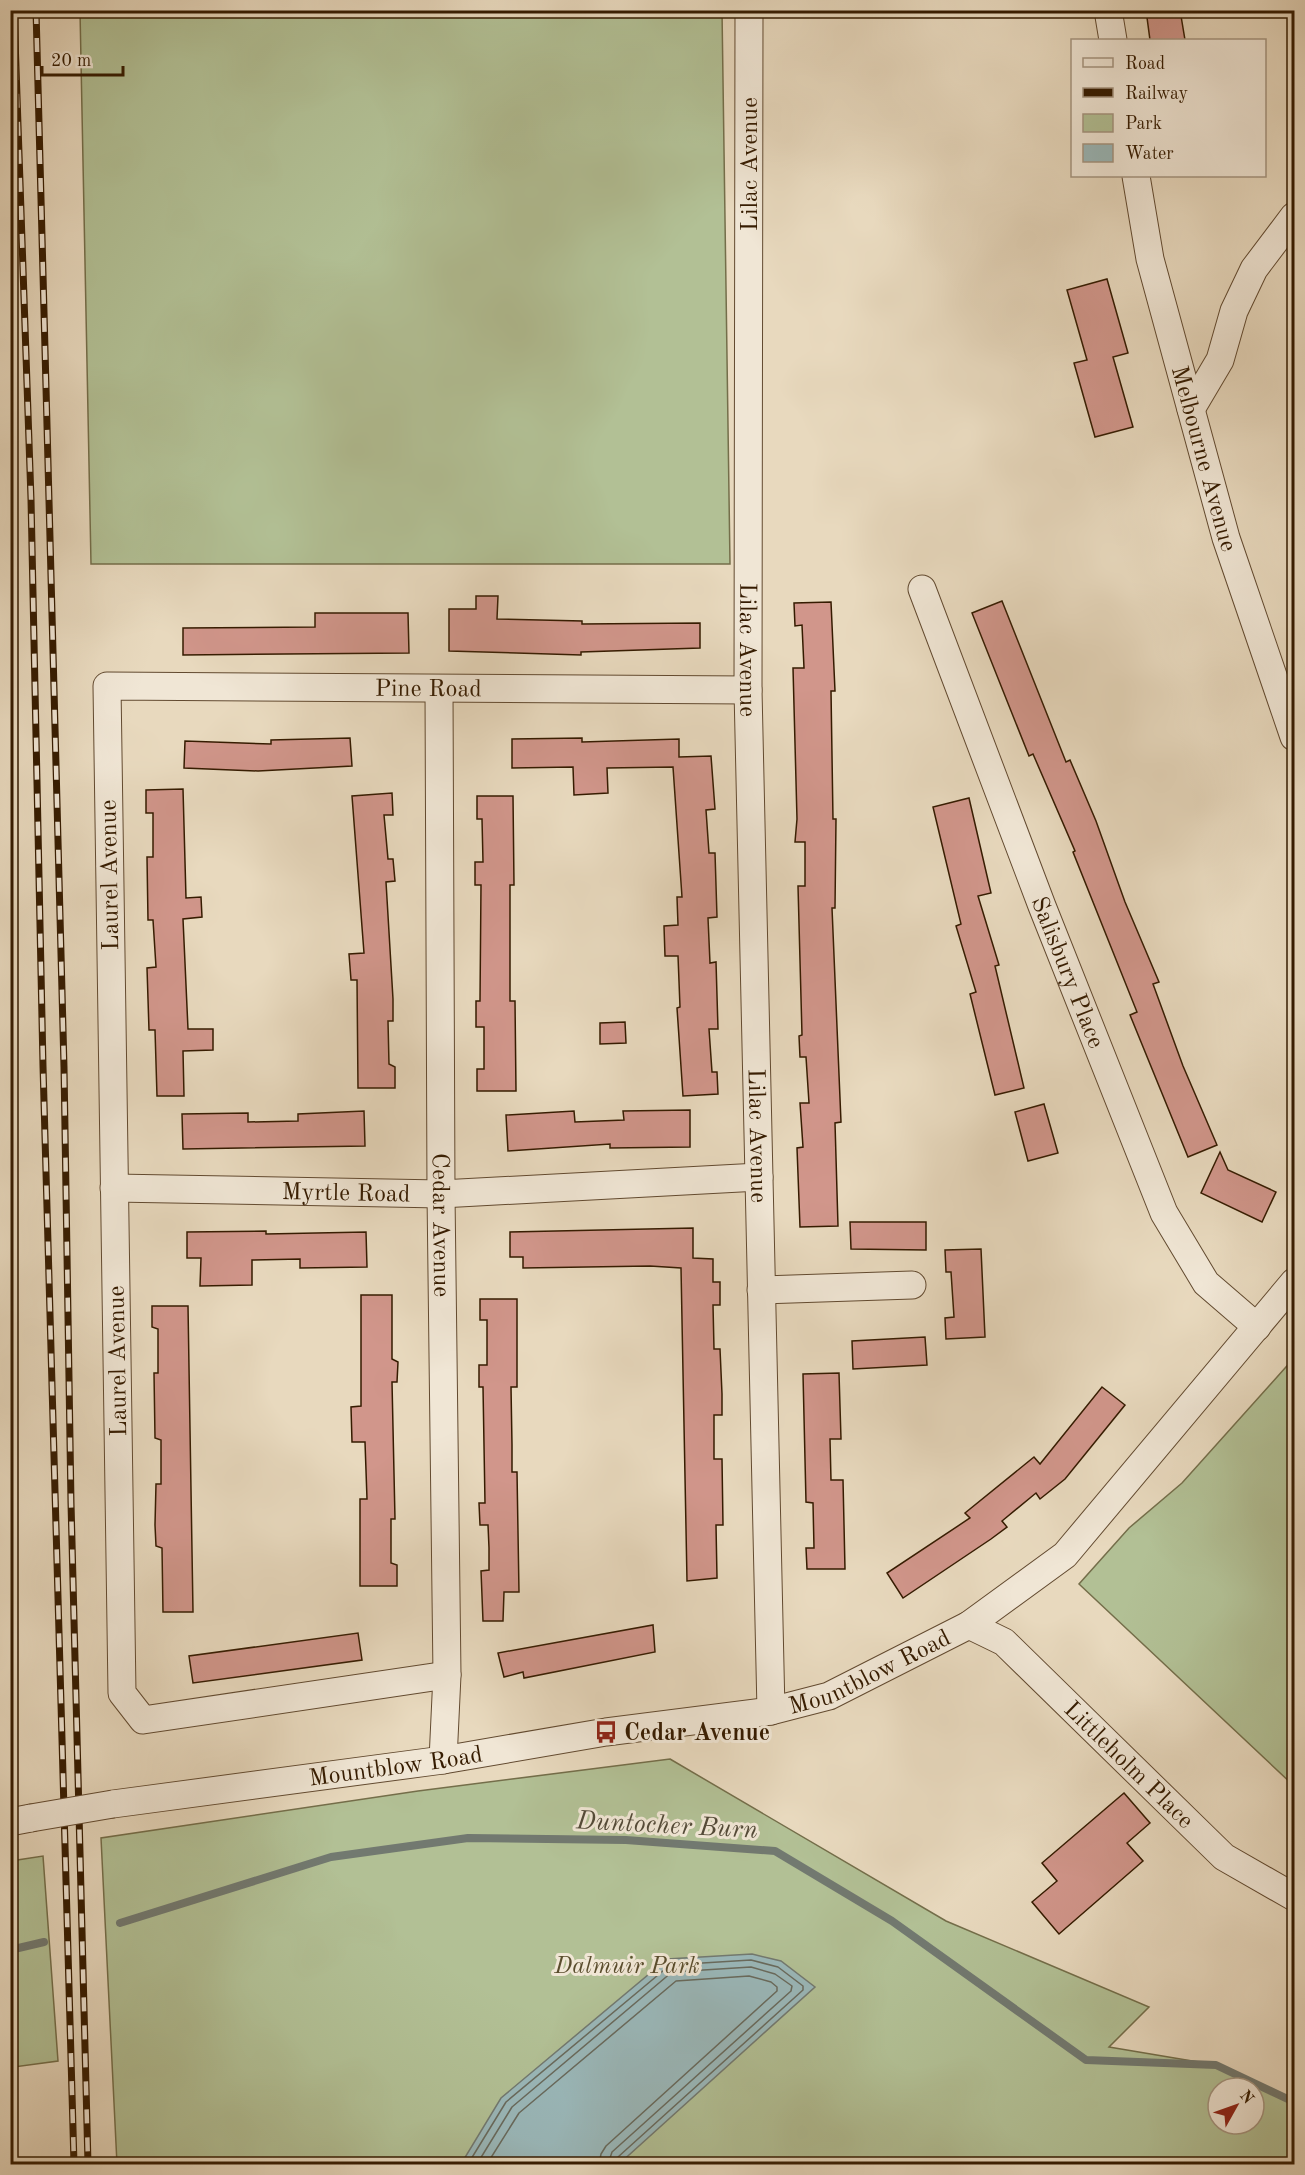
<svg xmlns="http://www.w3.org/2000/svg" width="1305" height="2175" font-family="'Old Standard TT',serif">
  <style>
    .green { fill: #b2c095; stroke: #746e4a; stroke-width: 1.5; fill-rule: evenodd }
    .water { fill: #9ab8ba; stroke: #727970; stroke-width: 1.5 }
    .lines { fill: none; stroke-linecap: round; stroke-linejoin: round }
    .shore { stroke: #686a5d; stroke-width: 1.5 }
    .stream { stroke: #727970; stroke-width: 8 }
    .building { fill: #d1968b; stroke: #351b00; stroke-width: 1.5 }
    .minor-casing { stroke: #624a30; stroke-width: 29 }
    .minor { stroke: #f0e6d5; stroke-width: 27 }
    .rail-casing { stroke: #351b00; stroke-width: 7 }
    .rail { stroke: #f0e6d5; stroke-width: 4.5; stroke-dasharray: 14; stroke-linecap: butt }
    .minor-bridge-casing { stroke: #624a30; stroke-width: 29; stroke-linecap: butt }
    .minor-bridge { stroke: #f0e6d5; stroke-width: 27 }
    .labels { text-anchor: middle; stroke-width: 6; stroke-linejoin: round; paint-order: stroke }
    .street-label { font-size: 24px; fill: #351b00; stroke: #f0e6d5 }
    .poi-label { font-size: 24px; font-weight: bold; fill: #351b00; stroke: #f0e6d5; text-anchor: start }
    .park-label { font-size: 24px; font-style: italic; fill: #5a4d2d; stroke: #f0e6d5 }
    .water-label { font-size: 26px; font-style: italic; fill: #534a38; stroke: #f0e6d5 }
  </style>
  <rect width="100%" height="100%" fill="#e8d9be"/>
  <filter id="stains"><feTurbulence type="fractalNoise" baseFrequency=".00333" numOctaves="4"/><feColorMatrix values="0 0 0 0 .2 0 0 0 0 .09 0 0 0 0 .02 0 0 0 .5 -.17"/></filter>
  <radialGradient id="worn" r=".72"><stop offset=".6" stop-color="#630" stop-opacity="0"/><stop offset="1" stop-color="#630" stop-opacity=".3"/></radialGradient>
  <g class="green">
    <path d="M80 11H722L730 564H91Z"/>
    <path d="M1294 1358V1786L1079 1584 1129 1528 1182 1483Z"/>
    <path d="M670 1759 946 1921 1149 2007 1109 2047 1216 2065 1294 2102V2164H117L101 1838 418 1791ZM1218 2088H1254V2124H1218Z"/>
    <path d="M43 1856 58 2061 14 2067 10 2033 11 1861Z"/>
  </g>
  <path class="water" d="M752 1954 781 1961 815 1987 619 2164H461L501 2098 667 1959Z"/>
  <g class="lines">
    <g class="shore">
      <path d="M468 2164 506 2102 670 1965 751 1960 778 1967 803 1986V1990L618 2157 616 2164"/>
      <path d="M477 2164 512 2107 672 1972 751 1967 775 1974 792 1986 791 1991 612 2152 608 2164"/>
      <path d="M487 2164 519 2113 676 1981 749 1976 771 1982 777 1987V1991L606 2146 601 2154 599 2164"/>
    </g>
    <g class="stream">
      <path d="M120 1923 331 1857 468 1838 626 1840 775 1851 892 1921 1086 2060 1216 2065 1294 2102"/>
      <path d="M10 1950 44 1942"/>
    </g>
  </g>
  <g class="building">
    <path d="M1146 10H1180L1185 40H1150Z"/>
    <path d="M1107 279 1128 353 1113 357 1133 427 1095 437 1074 363 1087 360 1067 290Z"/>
    <path d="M476 596H498L497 619 582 621V624L700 623V648L581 652V655L449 651V609H476Z"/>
    <path d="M1002 601 1066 762 1070 760 1096 821 1125 902 1159 982 1153 984 1183 1066 1217 1145 1188 1157 1130 1015 1137 1012 1073 852 1075 851 1033 754 1029 756 972 613Z"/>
    <path d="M831 602 835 691H831L833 819H836L835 908H832L841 1122 835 1123 838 1226 800 1227 797 1148 803 1147 800 1103H809L806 1057H800L799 1036 802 1035 798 886H805V842H795L797 819 793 668H804L802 625 795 626 794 603Z"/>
    <path d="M315 613H408L409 653 183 655V628L315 627Z"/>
    <path d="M350 738 352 766 258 771 184 768 185 741 271 744V740Z"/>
    <path d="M582 738V742L679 739V757L711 756 715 809 706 810 709 853H715L717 917 708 918 710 963 716 962 718 1029H709L712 1072H717L718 1094 683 1096 677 1008 680 1007 678 956H665L664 926 678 925 677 897H682L673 767 607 768 608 793 574 795 573 767 512 768V739Z"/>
    <path d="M183 789 186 898 201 897 202 917 183 919 188 1029H213V1050L183 1051 184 1096H157L155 1030H149L147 968 156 967 153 920H148L147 857H153V813H146V790Z"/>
    <path d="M392 793 393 815H384L388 859H393L395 881 386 882 393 999V1021H388L389 1064 395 1067V1088H358L357 980H351L349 954 364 953 352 796Z"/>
    <path d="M477 796H513L514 885H510V1001H515L516 1091H477V1069H484V1027H476V1001H480L481 885H475V862H483L482 819H477Z"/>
    <path d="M969 798 991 893 978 896 999 965 995 966 1024 1088 995 1095 970 994 976 992 956 926 961 924 933 807Z"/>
    <path d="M625 1022 626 1043 600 1044V1023Z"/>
    <path d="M1044 1104 1058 1153 1028 1161 1015 1112Z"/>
    <path d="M690 1110V1147L610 1148V1144L508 1151 506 1115 574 1111 575 1122 624 1120 623 1111Z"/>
    <path d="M364 1111 365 1146 183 1149 182 1114 248 1113V1122L298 1121V1114Z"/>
    <path d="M1220 1152 1228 1170 1276 1192 1262 1222 1201 1193Z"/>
    <path d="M850 1222H926V1250L851 1249Z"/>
    <path d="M693 1228V1258L713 1259V1282H720V1305H713L714 1349H720L722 1394V1415H714V1459H722L723 1525H716L717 1578 687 1581 681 1268 650 1266 523 1268V1257H510V1232Z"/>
    <path d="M266 1231V1234L366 1232 367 1267 300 1268V1259L252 1260V1285L200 1286 201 1258H187V1232Z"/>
    <path d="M981 1249 985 1337 946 1339 945 1318 954 1317 951 1272H946L945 1250Z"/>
    <path d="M361 1295H392V1359L398 1362 397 1382H392L395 1519H391V1563L397 1565V1586H360V1499H367L365 1442H352L351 1407 361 1406Z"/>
    <path d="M480 1299H517V1387H511L512 1445V1472H517L519 1592H504L503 1621H483L481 1571 489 1570V1548L488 1525H480L479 1503H485L483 1387H479V1365H487V1320H480Z"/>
    <path d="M152 1306H188L193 1612H163L162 1548 156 1546 155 1525 156 1484H161V1440L155 1438 154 1373H158V1329L152 1327Z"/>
    <path d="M925 1337 927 1365 853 1369 852 1341Z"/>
    <path d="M839 1373 841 1439H830L831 1480H843L845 1569H807L806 1548H814L813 1503 806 1502 803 1374Z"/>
    <path d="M1102 1387 1125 1405 1065 1479 1040 1499 1036 1493 1002 1521 1007 1527 991 1539 903 1598 887 1573 970 1518 965 1513 1034 1457 1040 1464Z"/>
    <path d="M653 1625 655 1652 524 1678 523 1672 504 1677 498 1653Z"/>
    <path d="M358 1633 362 1660 193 1683 189 1656Z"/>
    <path d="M1124 1793 1150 1823 1127 1843 1143 1861 1059 1934 1032 1902 1057 1881 1042 1863Z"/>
  </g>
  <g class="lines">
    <g class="minor-casing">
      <g id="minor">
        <path id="s1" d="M749 10 748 690 771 1711"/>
        <path d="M1108 10 1113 40"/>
        <path id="s2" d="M1136 176 1150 259 1226 538 1294 737"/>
        <path d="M1191 409 1220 360 1234 311 1254 269 1294 216"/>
        <path id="s3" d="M922 589 1042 906 1164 1213 1206 1283 1257 1327"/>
        <path id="s4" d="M439 689 441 1194 447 1675 443 1760"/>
        <path id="s5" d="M114 1188 441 1194 759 1177"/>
        <path d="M761 1290 912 1285"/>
        <path id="s6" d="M969 1625 1004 1642 1224 1857 1294 1897"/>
        <path id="s7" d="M447 1675 143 1720 122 1693 107 686 748 690"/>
        <path id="s8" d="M113 1804 443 1760 606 1732 771 1711 829 1696 969 1625 1065 1555 1294 1282"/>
        <path d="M10 1822 31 1818"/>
      </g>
    </g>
    <use href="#minor" class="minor"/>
    <g class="rail-casing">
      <g id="rail">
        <path d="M14 10 31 499 43 1066 74 2164"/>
        <path d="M36 10 64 1067 71 1503 88 2164"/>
      </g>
    </g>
    <use href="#rail" class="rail"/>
    <g class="minor-bridge-casing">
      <path id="minor-bridge" d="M31 1818 113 1804"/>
    </g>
    <use href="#minor-bridge" class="minor-bridge"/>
  </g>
  <defs>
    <g id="bus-bare" transform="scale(1.8)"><path d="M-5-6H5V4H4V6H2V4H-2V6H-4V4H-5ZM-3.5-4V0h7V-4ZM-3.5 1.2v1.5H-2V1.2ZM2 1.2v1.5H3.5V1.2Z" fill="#8f2418" stroke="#f0e6d5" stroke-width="2.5" paint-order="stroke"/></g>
  </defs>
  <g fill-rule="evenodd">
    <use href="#bus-bare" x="606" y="1732"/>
  </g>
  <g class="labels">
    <g class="street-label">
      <text transform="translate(749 164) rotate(-90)" y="8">Lilac Avenue</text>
      <text dy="8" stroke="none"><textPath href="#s2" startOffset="291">Melbourne Avenue</textPath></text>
      <text dy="8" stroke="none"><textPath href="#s1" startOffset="640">Lilac Avenue</textPath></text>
      <text dy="8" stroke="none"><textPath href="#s7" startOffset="1670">Pine Road</textPath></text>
      <text transform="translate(109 875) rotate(-91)" y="8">Laurel Avenue</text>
      <text dy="8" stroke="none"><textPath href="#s3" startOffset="410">Salisbury Place</textPath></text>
      <text dy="8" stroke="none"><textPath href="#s1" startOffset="1126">Lilac Avenue</textPath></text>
      <text dy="8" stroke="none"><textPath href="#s5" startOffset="232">Myrtle Road</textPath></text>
      <text dy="8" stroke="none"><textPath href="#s4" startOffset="536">Cedar Avenue</textPath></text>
      <text transform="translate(117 1361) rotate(-91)" y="8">Laurel Avenue</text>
      <text dy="8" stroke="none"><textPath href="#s8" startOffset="771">Mountblow Road</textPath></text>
      <text dy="8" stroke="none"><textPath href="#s6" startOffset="214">Littleholm Place</textPath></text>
      <text dy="8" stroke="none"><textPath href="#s8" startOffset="285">Mountblow Road</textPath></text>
    </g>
    <g class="poi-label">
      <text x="624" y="1740">Cedar Avenue</text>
    </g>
    <g class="park-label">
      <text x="627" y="1973">Dalmuir Park</text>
    </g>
    <g class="water-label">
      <text transform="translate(667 1824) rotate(3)" y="9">Duntocher Burn</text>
    </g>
  </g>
  <rect width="1305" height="2175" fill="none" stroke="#e8d9be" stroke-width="36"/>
  <rect x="12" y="12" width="1281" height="2151" fill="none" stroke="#351b00" stroke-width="3"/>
  <rect x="18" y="18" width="1269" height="2139" fill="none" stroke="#351b00" stroke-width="1.5"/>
  <rect x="1071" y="39" width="195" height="138" fill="#f0e6d5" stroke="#a59580" stroke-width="1.5"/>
  <rect x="1083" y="58" width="30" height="9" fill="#f0e6d5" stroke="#a59580" stroke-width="1.5"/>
  <text x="1125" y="69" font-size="18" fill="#351b00">Road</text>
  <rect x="1083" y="88" width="30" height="9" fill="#351b00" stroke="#a59580" stroke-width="1.5"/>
  <text x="1125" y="99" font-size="18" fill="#351b00">Railway</text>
  <rect x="1083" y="114" width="30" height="18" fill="#b2c095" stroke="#a59580" stroke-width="1.5"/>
  <text x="1125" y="129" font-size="18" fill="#351b00">Park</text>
  <rect x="1083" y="144" width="30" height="18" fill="#9ab8ba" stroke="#a59580" stroke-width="1.5"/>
  <text x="1125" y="159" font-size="18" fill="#351b00">Water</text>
  <g transform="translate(1236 2106) rotate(50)"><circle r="28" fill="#f0e6d5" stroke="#a59580" stroke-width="1.5"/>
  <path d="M0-4.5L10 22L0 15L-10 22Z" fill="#8f2418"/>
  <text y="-9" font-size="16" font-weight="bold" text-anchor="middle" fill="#351b00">N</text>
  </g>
  <path d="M42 66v9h81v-9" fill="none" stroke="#351b00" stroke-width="3"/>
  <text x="51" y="66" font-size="18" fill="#351b00" stroke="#f0e6d5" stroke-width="4.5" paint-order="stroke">20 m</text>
  <rect width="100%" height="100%" filter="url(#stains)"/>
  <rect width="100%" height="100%" fill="url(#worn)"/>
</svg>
